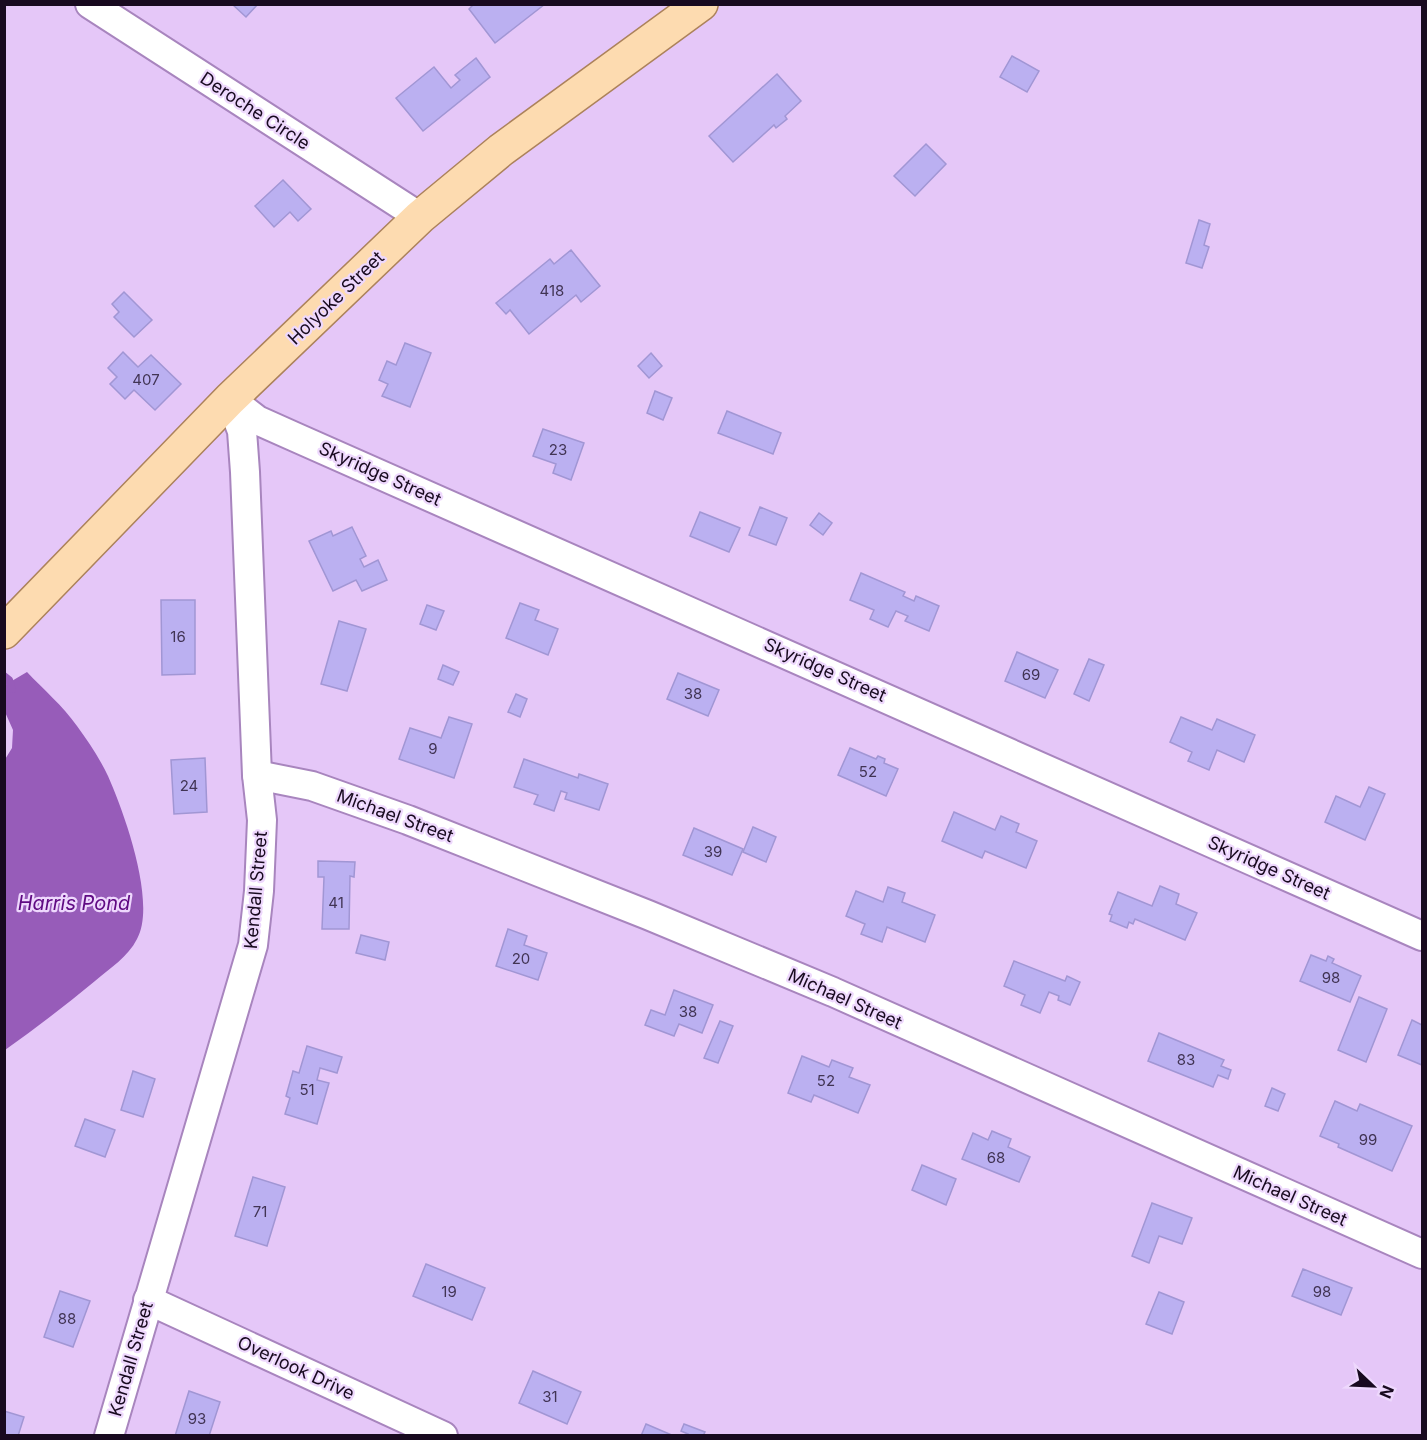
<svg xmlns="http://www.w3.org/2000/svg" width="1427" height="1440" font-family="Inter,sans-serif">
  <style>
    .water { fill: #975cb9 }
    .lines { fill: none; stroke-linecap: round; stroke-linejoin: round }
    .stream { stroke: #975cb9; stroke-width: 8 }
    .building { fill: #bbb0f1; stroke: #a196d4; stroke-width: 1.5 }
    .minor-casing { stroke: #a885be; stroke-width: 32 }
    .major-casing { stroke: #ac825b; stroke-width: 36 }
    .minor { stroke: #fff; stroke-width: 28 }
    .major { stroke: #fddbb0; stroke-width: 33 }
    .labels { text-anchor: middle; stroke-width: 4.5; stroke-linejoin: round; paint-order: stroke }
    .number-label { font-size: 15px; fill: #413454 }
    .street-label { font-size: 18px; fill: #180a1f; stroke: #eed8fd }
    .water-label { font-size: 20px; font-style: italic; fill: #600b83; stroke: #eed8fd }
  </style>
  <rect width="100%" height="100%" fill="#e5c7f8"/>
  <path class="water" d="M27 672C43 689 63 706 77 726 88 741 100 759 108 776 124 812 157 903 137 939 128 957 110 968 95 981 66 1005 36 1028 5 1050L4 761 12 748 13 730 5 712V685Z"/>
  <g class="lines">
    <path class="stream" d="M4 676 9 680 12 689"/>
  </g>
  <g class="building">
    <path d="M232 4H258L246 17Z"/>
    <path d="M474 4H545L495 43 469 9Z"/>
    <path d="M1012 56 1039 71 1027 92 1000 77Z"/>
    <path d="M476 58 490 77 423 131 396 98 434 67 451 88 460 80 455 75Z"/>
    <path d="M777 74 801 101 785 116 787 119 776 128 774 125 733 162 709 136Z"/>
    <path d="M926 144 946 164 915 196 894 176Z"/>
    <path d="M283 180 311 209 298 221 290 212 274 227 255 206Z"/>
    <path d="M1199 220 1210 224 1204 245 1209 247 1202 268 1186 263Z"/>
    <path d="M571 250 600 286 581 302 576 295 529 334 510 310 506 314 496 303 550 259 554 264Z"/>
    <path d="M124 292 152 320 134 337 114 317 119 312 112 304Z"/>
    <path d="M405 343 431 353 410 407 382 396 388 384 379 380 387 361 396 365Z"/>
    <path d="M123 352 138 367 151 355 181 384 155 410 134 390 125 399 110 384 117 377 108 368Z"/>
    <path d="M651 353 662 366 649 378 638 366Z"/>
    <path d="M655 391 672 398 663 420 647 413Z"/>
    <path d="M727 411 781 433 773 454 718 433Z"/>
    <path d="M543 429 584 443 571 480 553 473 556 464 533 456Z"/>
    <path d="M760 507 787 518 776 545 749 535Z"/>
    <path d="M700 512 740 528 729 552 690 536Z"/>
    <path d="M819 513 832 523 823 535 810 525Z"/>
    <path d="M352 527 366 556 360 559 364 567 378 560 387 580 362 591 356 580 333 591 309 541 331 531 333 536Z"/>
    <path d="M861 573 905 592 903 596 914 601 916 596 939 606 929 631 905 621 908 616 896 611 888 627 870 619 874 610 850 600Z"/>
    <path d="M161 600H195V674L162 675Z"/>
    <path d="M520 603 539 610 535 620 558 629 548 655 506 638Z"/>
    <path d="M427 605 444 611 436 630 420 624Z"/>
    <path d="M339 621 366 629 347 691 321 684Z"/>
    <path d="M1017 652 1058 670 1045 698 1005 681Z"/>
    <path d="M1089 659 1104 665 1089 701 1074 694Z"/>
    <path d="M443 665 459 672 453 685 438 679Z"/>
    <path d="M678 673 719 690 708 716 667 699Z"/>
    <path d="M516 694 527 699 520 717 508 712Z"/>
    <path d="M449 717 472 724 454 778 399 759 410 728 441 738Z"/>
    <path d="M1181 717 1212 730 1217 719 1255 735 1244 762 1217 750 1209 770 1188 761 1192 752 1170 742Z"/>
    <path d="M850 748 876 759 878 756 885 759 884 763 898 769 886 796 838 775Z"/>
    <path d="M205 758 207 812 174 814 171 760Z"/>
    <path d="M524 759 578 778 579 774 608 784 599 810 565 799 567 793 561 791 554 811 534 804 538 795 514 787Z"/>
    <path d="M1369 787 1385 794 1365 840 1325 822 1336 796 1360 807Z"/>
    <path d="M954 812 995 830 1001 816 1019 824 1016 832 1037 841 1026 868 985 851 982 858 942 841Z"/>
    <path d="M753 827 776 837 766 862 743 852Z"/>
    <path d="M694 828 743 849 732 875 683 855Z"/>
    <path d="M318 861 355 862 354 877 350 876 349 929H322L324 877H318Z"/>
    <path d="M1160 886 1179 894 1176 904 1197 913 1185 940 1135 919 1133 924 1129 922 1127 928 1110 921 1112 915 1109 914 1118 892 1152 906Z"/>
    <path d="M888 887 905 893 902 902 935 915 925 942 887 927 882 942 861 934 865 924 846 916 856 891 883 902Z"/>
    <path d="M508 929 527 936 524 945 547 953 538 980 496 966Z"/>
    <path d="M361 935 389 942 385 960 356 953Z"/>
    <path d="M1311 955 1326 961 1328 956 1334 959 1332 963 1361 976 1350 1002 1300 981Z"/>
    <path d="M1014 961 1065 981 1067 976 1080 982 1070 1005 1058 1000 1059 996 1049 992 1040 1013 1021 1005 1025 995 1004 986Z"/>
    <path d="M674 990 713 1005 702 1033 679 1024 674 1036 645 1025 651 1010 665 1015Z"/>
    <path d="M1359 997 1387 1009 1366 1062 1338 1050Z"/>
    <path d="M1412 1020 1422 1025V1065L1398 1055Z"/>
    <path d="M720 1021 733 1026 718 1063 704 1058Z"/>
    <path d="M1159 1033 1224 1060 1221 1066 1231 1070 1228 1079 1218 1075 1213 1087 1148 1061Z"/>
    <path d="M307 1046 342 1057 337 1073 320 1068 317 1080 329 1083 317 1124 285 1114 290 1098 286 1096 293 1071 299 1073Z"/>
    <path d="M802 1056 829 1067 832 1060 853 1068 849 1077 870 1085 858 1113 814 1095 811 1102 788 1093Z"/>
    <path d="M133 1071 155 1079 143 1117 121 1110Z"/>
    <path d="M1272 1088 1285 1094 1278 1111 1265 1106Z"/>
    <path d="M1335 1101 1357 1111 1360 1104 1412 1126 1392 1171 1338 1147 1339 1144 1320 1136Z"/>
    <path d="M85 1119 115 1130 105 1157 75 1146Z"/>
    <path d="M992 1131 1011 1139 1008 1147 1030 1157 1019 1182 962 1159 973 1133 988 1140Z"/>
    <path d="M922 1165 956 1179 946 1205 912 1190Z"/>
    <path d="M253 1177 285 1187 267 1246 235 1236Z"/>
    <path d="M1152 1203 1192 1218 1182 1244 1159 1236 1149 1263 1132 1256Z"/>
    <path d="M426 1264 485 1288 472 1320 413 1296Z"/>
    <path d="M1303 1269 1352 1288 1341 1315 1292 1296Z"/>
    <path d="M60 1291 90 1301 73 1347 44 1337Z"/>
    <path d="M1159 1292 1184 1302 1172 1334 1146 1324Z"/>
    <path d="M533 1371 581 1392 567 1424 519 1403Z"/>
    <path d="M189 1391 220 1402 209 1436H175Z"/>
    <path d="M4 1411 24 1417 18 1436H4Z"/>
    <path d="M646 1424 674 1436H641Z"/>
    <path d="M684 1424 705 1432 703 1436H687L688 1434 681 1431Z"/>
  </g>
  <g class="lines">
    <g class="minor-casing">
      <g id="minor">
        <path d="M90 4 420 217"/>
        <path d="M230 399 257 420 295 437 1422 936"/>
        <path d="M257 775 312 786 408 820 648 915 833 992 1422 1254"/>
        <path d="M148 1300 443 1436"/>
        <path d="M109 1436 253 945 259 891 262 820 257 775 245 472 242 431 230 399"/>
      </g>
    </g>
    <g class="major-casing">
      <path id="major" d="M4 632 230 399 420 217 501 150 701 4"/>
    </g>
    <use href="#minor" class="minor"/>
    <use href="#major" class="major"/>
  </g>
  <g class="labels">
    <g class="number-label">
      <text x="552" y="296">418</text>
      <text x="146" y="385">407</text>
      <text x="558" y="455">23</text>
      <text x="178" y="642">16</text>
      <text x="1031" y="680">69</text>
      <text x="693" y="699">38</text>
      <text x="433" y="754">9</text>
      <text x="868" y="777">52</text>
      <text x="189" y="791">24</text>
      <text x="713" y="857">39</text>
      <text x="336" y="908">41</text>
      <text x="521" y="964">20</text>
      <text x="1331" y="983">98</text>
      <text x="688" y="1017">38</text>
      <text x="1186" y="1065">83</text>
      <text x="826" y="1086">52</text>
      <text x="307" y="1095">51</text>
      <text x="1368" y="1145">99</text>
      <text x="996" y="1163">68</text>
      <text x="260" y="1217">71</text>
      <text x="449" y="1297">19</text>
      <text x="1322" y="1297">98</text>
      <text x="67" y="1324">88</text>
      <text x="550" y="1402">31</text>
      <text x="197" y="1424">93</text>
    </g>
    <g class="street-label">
      <text transform="translate(255 111) rotate(33)" y="6">Deroche Circle</text>
      <text transform="translate(336 298) rotate(-44)" y="6">Holyoke Street</text>
      <text transform="translate(380 474) rotate(24)" y="6">Skyridge Street</text>
      <text transform="translate(825 670) rotate(24)" y="6">Skyridge Street</text>
      <text transform="translate(395 816) rotate(20)" y="6">Michael Street</text>
      <text transform="translate(1269 868) rotate(24)" y="6">Skyridge Street</text>
      <text transform="translate(256 890) rotate(-85)" y="6">Kendall Street</text>
      <text transform="translate(845 999) rotate(24)" y="6">Michael Street</text>
      <text transform="translate(1290 1196) rotate(24)" y="6">Michael Street</text>
      <text transform="translate(131 1359) rotate(-74)" y="6">Kendall Street</text>
      <text transform="translate(296 1368) rotate(25)" y="6">Overlook Drive</text>
    </g>
    <g class="water-label">
      <text x="74" y="910">Harris Pond</text>
    </g>
  </g>
  <rect width="1427" height="1440" fill="none" stroke="#180a1f" stroke-width="12"/>
  <g transform="translate(1373 1386) rotate(113)" stroke="#eed8fd" stroke-width="4.5" paint-order="stroke">
  <path d="M0-4.5L10 22L0 15L-10 22Z" fill="#180a1f"/>
  <text y="-9" font-size="16" font-weight="bold" text-anchor="middle" fill="#180a1f">N</text>
  </g>
</svg>
